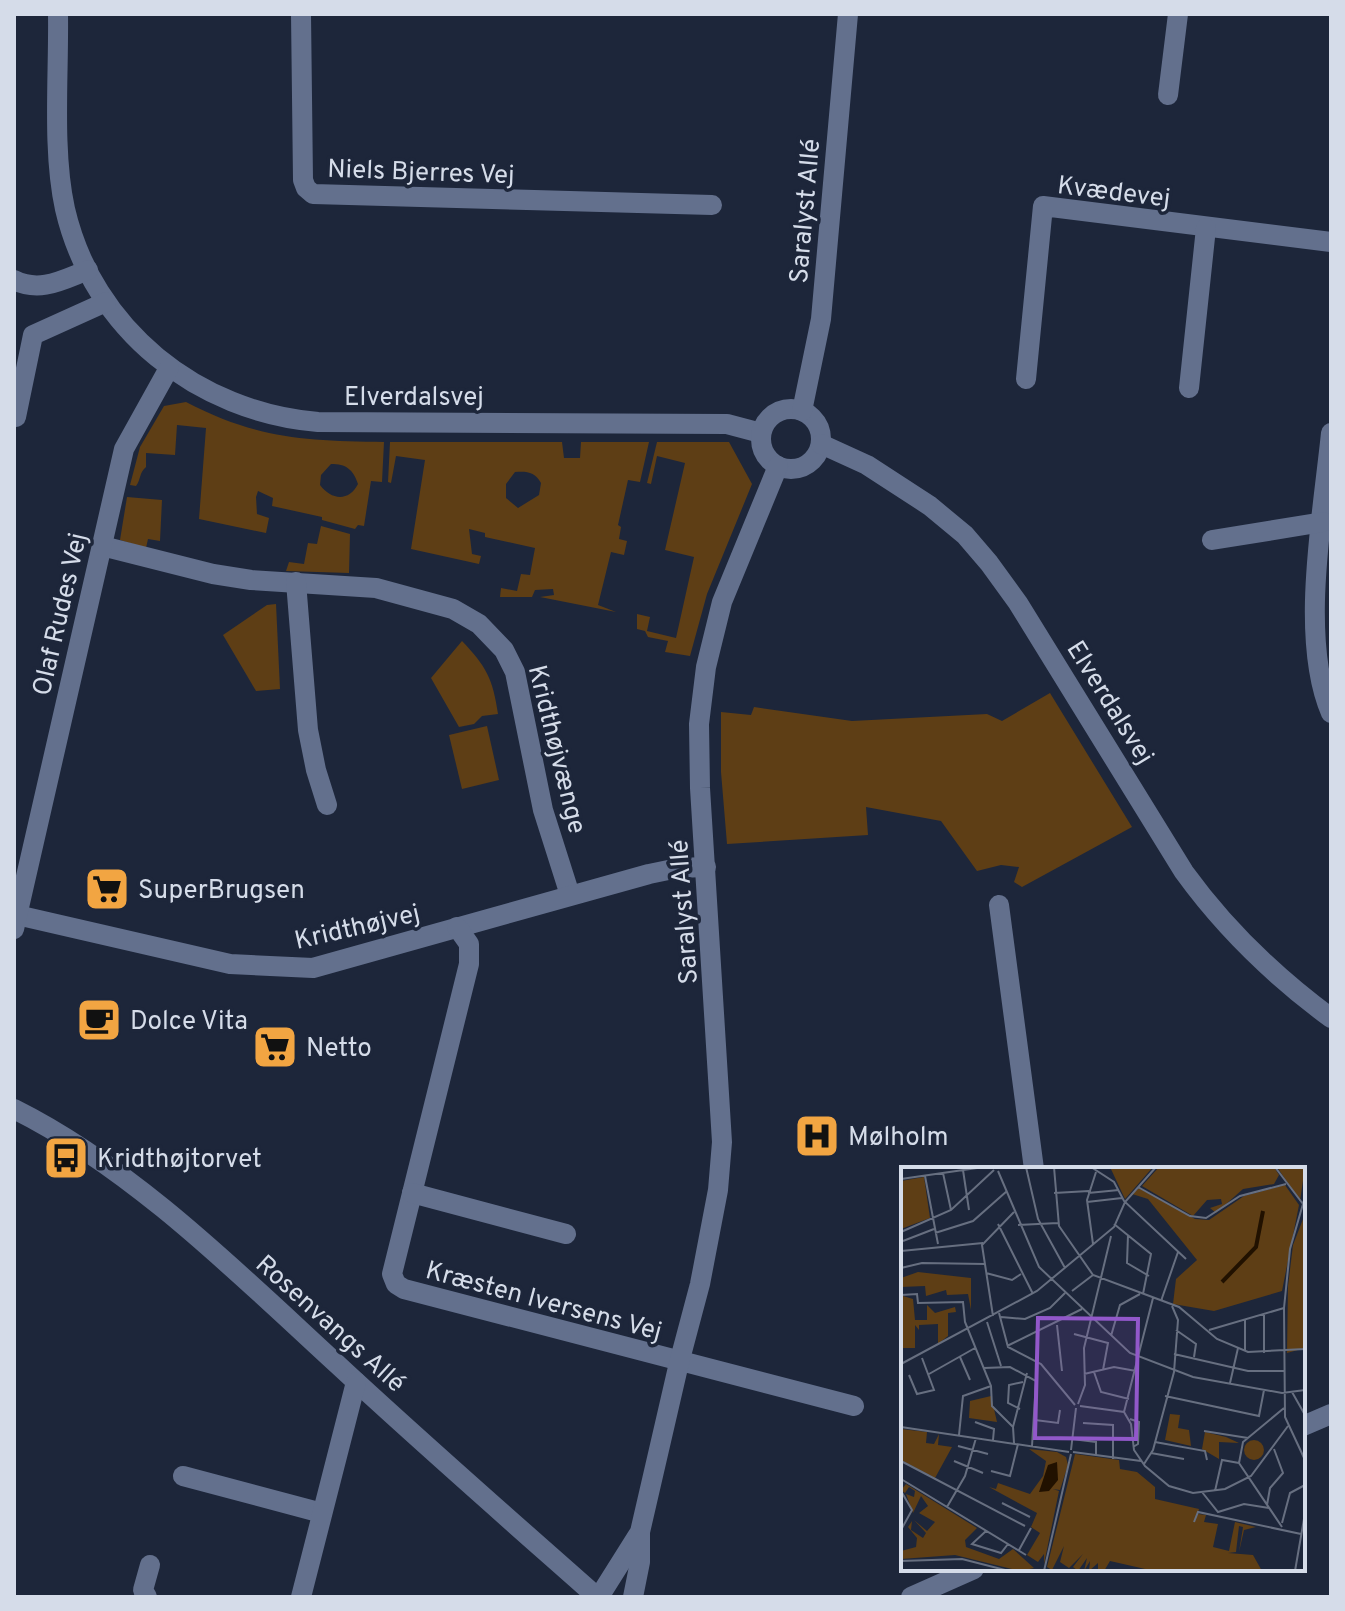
<svg xmlns="http://www.w3.org/2000/svg" width="1345" height="1611" font-family="Overpass,sans-serif">
  <style>
    .green { fill: #5e3e15; fill-rule: evenodd }
    .lines { fill: none; stroke-linecap: round; stroke-linejoin: round }
    .minor { stroke: #63708d; stroke-width: 20 }
    .labels { text-anchor: middle; stroke-width: 7; stroke-linejoin: round; paint-order: stroke }
    .street-label { font-size: 26px; fill: #d5dce9; stroke: #1d263a }
    .poi-label { font-size: 26px; fill: #d5dce9; stroke: #1d263a; text-anchor: start }
    .inset-river { fill: none; stroke: #211100; stroke-width: 4 }
    .inset-road { fill: none; stroke: #676f80; stroke-width: 2 }
    .view { fill: #9258ca; fill-opacity: 0.15; stroke: #9258ca; stroke-width: 4 }
    .inset-edge { fill: none; stroke: #d5dce9; stroke-width: 4 }
  </style>
  <rect width="100%" height="100%" fill="#1d263a"/>
  <g class="green">
    <path d="M186 402C257 439 306 441 384 442L382 482 371 481 364 526 358 525 355 529 322 520V517L272 506 273 498 258 491 256 497 257 514 269 518 266 533 199 519 206 428 177 425 175 455 146 453V467C139 473 141 479 136 486L130 485 140 447 164 406ZM331 464C346 464 353 469 358 484 349 502 331 500 320 485L321 475Z"/>
    <path d="M390 442H562L564 458H580L581 442H649L640 482 628 480 618 525 621 527 619 539 627 541 624 555 611 552 598 605 616 612 540 597 554 595 553 589 535 590 532 597H500L501 588 517 591 521 574 530 575 535 548 485 537V533L469 529 472 554 481 556 479 564 411 549 425 460 396 456 391 483 388 482ZM515 472C527 471 535 472 541 483L539 495 518 508 506 498V484Z"/>
    <path d="M657 442H729L752 484 707 594 690 656 665 652 668 641 648 637 645 631 637 629V614L650 617 647 631 676 638 694 557 665 550 685 463 657 456 651 484 647 483Z"/>
    <path d="M127 497 162 500 160 541 148 539 146 548 120 540Z"/>
    <path d="M321 526 350 534 349 573 286 571 289 562 304 564 308 543 317 544Z"/>
    <path d="M276 604 280 689 256 691 223 635 267 605Z"/>
    <path d="M462 641C486 666 493 679 498 714L482 716 474 724 459 727 431 678Z"/>
    <path d="M1050 693 1132 827 1022 887 1014 882 1019 867 1001 865 977 871 941 821 866 807 868 835 727 844 721 772V712L751 715 754 707 852 721 987 714 1002 721Z"/>
    <path d="M487 726 499 780 462 789 449 735Z"/>
  </g>
  <g class="lines">
    <g class="minor">
      <path d="M58 14C59 75 52 150 65 209 93 330 198 412 318 422L727 424 761 433"/>
      <path d="M301 14 303 180 306 188 313 194 712 205"/>
      <path d="M1168 95 1178 14"/>
      <path d="M14 280C40 293 62 280 88 270"/>
      <path d="M1026 379 1043 206 1331 242"/>
      <path d="M1189 388 1206 228"/>
      <circle cx="791" cy="439" r="30"/>
      <path d="M802 411 821 319 848 14"/>
      <path d="M16 417 33 335 106 302"/>
      <path d="M1331 433C1323 514 1299 639 1331 713"/>
      <path d="M821 444 867 465 930 506 965 535 989 563 1018 603 1184 872C1226 930 1274 976 1331 1018"/>
      <path d="M1212 540 1323 522"/>
      <path d="M102 546 213 574 251 580 376 588 453 609 479 624 504 650 515 672 543 810 570 895"/>
      <path d="M296 582 308 730 316 770 327 805"/>
      <path d="M999 905 1034 1169"/>
      <path d="M17 915 230 964 313 968 649 874 678 868 706 867"/>
      <path d="M457 927 469 944V964L392 1274 396 1284 404 1289 854 1406"/>
      <path d="M14 929 124 449 169 368"/>
      <path d="M14 1109C133 1168 241 1276 338 1365 423 1444 510 1520 597 1597"/>
      <path d="M412 1193 566 1234"/>
      <path d="M1303 1426 1331 1414"/>
      <path d="M183 1476 322 1513"/>
      <path d="M147 1597 143 1590 150 1565"/>
      <path d="M301 1597 356 1382"/>
      <path d="M599 1597 638 1535"/>
      <path d="M633 1597 640 1562V1532L679 1363 700 1284 718 1190 722 1142 700 788 699 724 706 667 722 602 778 466"/>
      <path d="M911 1597 974 1569"/>
    </g>
  </g>
  <defs>
    <g id="supermarket-square" transform="scale(2.3)"><rect x="-9" y="-9" width="18" height="18" rx="4" fill="#f2a542" stroke="#1d263a"/><path d="M-6-5.5h2.5l.6 2H6L4.5 2H-2.5L-4.4-4H-6ZM-1.5 3.2a1.3 1.3 0 1 0 .1 0ZM3 3.2a1.3 1.3 0 1 0 .1 0Z" fill="#111"/></g>
    <g id="cafe-square" transform="scale(2.3)"><rect x="-9" y="-9" width="18" height="18" rx="4" fill="#f2a542" stroke="#1d263a"/><path d="M-5.5-4.5H6V0H3Q3 3.5 0 3.5H-2.5Q-5.5 3.5-5.5 0ZM3-3.2v2h1.7v-2ZM-6 4.5H4V6H-6Z" fill="#111"/></g>
    <g id="hospital-square" transform="scale(2.3)"><rect x="-9" y="-9" width="18" height="18" rx="4" fill="#f2a542" stroke="#1d263a"/><path d="M-5-5h3v3.5h4V-5h3V5h-3V1.5h-4V5h-3Z" fill="#111"/></g>
    <g id="bus-square" transform="scale(2.3)"><rect x="-9" y="-9" width="18" height="18" rx="4" fill="#f2a542" stroke="#1d263a"/><path d="M-5-6H5V4H4V6H2V4H-2V6H-4V4H-5ZM-3.5-4V0h7V-4ZM-3.5 1.2v1.5H-2V1.2ZM2 1.2v1.5H3.5V1.2Z" fill="#111"/></g>
  </defs>
  <g fill-rule="evenodd">
    <use href="#supermarket-square" x="107" y="889"/>
    <use href="#cafe-square" x="99" y="1020"/>
    <use href="#supermarket-square" x="275" y="1047"/>
    <use href="#hospital-square" x="817" y="1136"/>
    <use href="#bus-square" x="66" y="1158"/>
  </g>
  <g class="labels">
    <g class="street-label">
      <text transform="translate(421 171) rotate(2)" y="9">Niels Bjerres Vej</text>
      <text transform="translate(1114 191) rotate(7)" y="9">Kvædevej</text>
      <text transform="translate(804 211) rotate(-85)" y="9">Saralyst Allé</text>
      <text x="414" y="405">Elverdalsvej</text>
      <text transform="translate(59 614) rotate(-77)" y="9">Olaf Rudes Vej</text>
      <text transform="translate(1111 702) rotate(58)" y="9">Elverdalsvej</text>
      <text transform="translate(558 749) rotate(76)" y="9">Kridthøjvænge</text>
      <text transform="translate(683 912) rotate(-94)" y="9">Saralyst Allé</text>
      <text transform="translate(357 926) rotate(-13)" y="9">Kridthøjvej</text>
      <text transform="translate(544 1300) rotate(15)" y="9">Kræsten Iversens Vej</text>
      <text transform="translate(331 1323) rotate(42)" y="9">Rosenvangs Allé</text>
    </g>
    <g class="poi-label">
      <text x="138" y="898">SuperBrugsen</text>
      <text x="130" y="1029">Dolce Vita</text>
      <text x="306" y="1056">Netto</text>
      <text x="848" y="1145">Mølholm</text>
      <text x="97" y="1167">Kridthøjtorvet</text>
    </g>
  </g>
  <g transform="translate(901 1167)">
    <rect width="404" height="404" fill="#1d263a"/>
    <path d="M209 0 211 1 252 0 224 32ZM258 0H373L378 8 373 17 342 22 315 46 309 41 321 37 320 32 306 33 292 49 241 19ZM376 0H404L399 34ZM23 10 29 51 0 62V14ZM384 18 398 38 381 124 313 144 272 137 275 112 296 93 247 32 231 27 238 21 294 52 308 53 343 29ZM404 47V181L386 186 387 119 392 78ZM17 105 70 111V143L67 127 46 128 45 123 25 129 24 119 0 120V111ZM2 129 12 132 14 153H26V138L34 146 54 140 55 145 47 146V169L37 177V157L18 158V163L14 158V181H1L0 186ZM90 229 96 255 68 251 69 234ZM269 247 279 248 277 261 288 263 290 279 264 273ZM0 262 26 265 25 276 33 277 38 267 37 278 51 280 34 311 0 293ZM304 265 325 270 338 276 318 275V292L301 282ZM343 283a10 10 0 1 1 20 0a10 10 0 1 1-20 0ZM128 282 156 285 165 290 167 298 159 323 152 322 158 324 143 397V387L137 395 126 388 139 366 130 360 136 346 88 320 95 322 97 316 129 327 142 309 145 294ZM174 287 218 293 219 302 236 305 254 320V332L298 342 297 347 305 348 303 355 317 357 312 380 328 384 334 355 355 360 343 363 338 385 342 360 338 359 335 385 327 386 352 388 361 404H253L209 394 203 404H197V396L188 404 189 394 183 404 186 391 177 404 172 400 182 387 168 401 159 395 163 379 151 403 146 400ZM5 317 76 361 64 373 65 380 98 392 112 382 133 401 119 404 54 388 0 392V384L15 380 16 371 7 360 11 354 10 363 22 371 25 366 13 353 26 364 34 355 18 346 27 339 20 329 12 346 5 327 13 330 14 324 8 320 4 326 0 323Z" fill="#5e3e15"/>
    <path d="M156 295 157 313 148 324 138 325 147 298Z" fill="#211100"/>
    <path class="inset-river" d="M321 115 355 80 362 44"/>
    <path class="inset-road" d="M125 0 137 52 164 101M153 0 158 59 192 108 278 140 316 172 347 185 404 182M190 0 213 15 223 34 285 92M374 0 402 37M62 3 68 43M97 4 138 100 229 186 292 210 381 226 404 223M42 6 50 43M24 9 37 77M0 12 83 0M237 20 289 49 305 51 339 29 385 17M153 26 188 24M187 26 218 23M404 30 389 82 383 141 384 250 404 293M186 35 221 31M97 57 132 127M213 57 250 87 242 127M117 58 157 56M0 65 50 43 93 3M34 66 72 54 106 24M227 68 226 96 248 109M2 74 33 62M192 77 186 33 195 5M0 84 82 76M0 101 21 96 84 97M85 106 111 113 120 107M171 124 192 108M0 128 16 127 17 136 62 135 64 155 90 219 91 239 112 260 113 276M260 134 277 85M98 146 107 180 140 197 174 238M363 147V186M92 149 81 78 113 45M100 150 124 152 149 141 164 126M86 155 100 199M156 158 161 204M275 163 295 177 293 190M308 163 383 141M173 167 207 176 202 203M210 169 219 138 239 127M106 179 181 142M344 184V153M273 187 347 204H383M59 190 69 213M0 197 136 124 213 60 224 35 255 0M83 201 109 200 135 214 131 279M193 205 200 225 228 232M28 207 74 181M183 207 213 200 235 204M8 208 16 227 33 223 21 191M329 216 337 181M391 225 404 248M264 229 358 249 363 223M177 237 184 218 183 181 210 69M179 239 223 245 230 257 233 283 244 299 268 319 292 326 324 322 350 309 387 259M119 242 107 236 108 218 122 215M223 245 252 131M229 252 238 255 237 277 232 280M134 253 157 256 159 243M74 255 93 262 92 273M182 256 212 258V292M0 260 168 285M112 260 126 206M303 264 347 271M58 268 62 229 90 219M171 272 195 275V289M254 275 304 284 306 293M57 279 87 287M170 283 175 241M172 285 240 294M250 286 283 292M0 294 124 359M53 294 82 306M243 297 252 283 273 205 277 153 271 139M90 304 109 309 117 277M0 312 125 388M0 324 11 343 0 363M314 324 321 293 338 296M301 325 317 345 343 337 368 341M101 336 129 350M366 338 369 321 382 306 373 282M46 340 64 309 75 271M293 355 297 345 400 367M381 356 389 326 404 318M381 360 338 296 342 275 383 241M85 364 71 377 100 386 107 377M118 383 130 361M0 394 61 392 108 404M143 404 170 287M394 404 404 346"/>
    <path class="view" d="M137 151 237 152 235 272 134 271Z"/>
    <rect width="404" height="404" class="inset-edge"/>
  </g>
  <rect width="1345" height="1611" fill="none" stroke="#d5dce9" stroke-width="32"/>
</svg>
